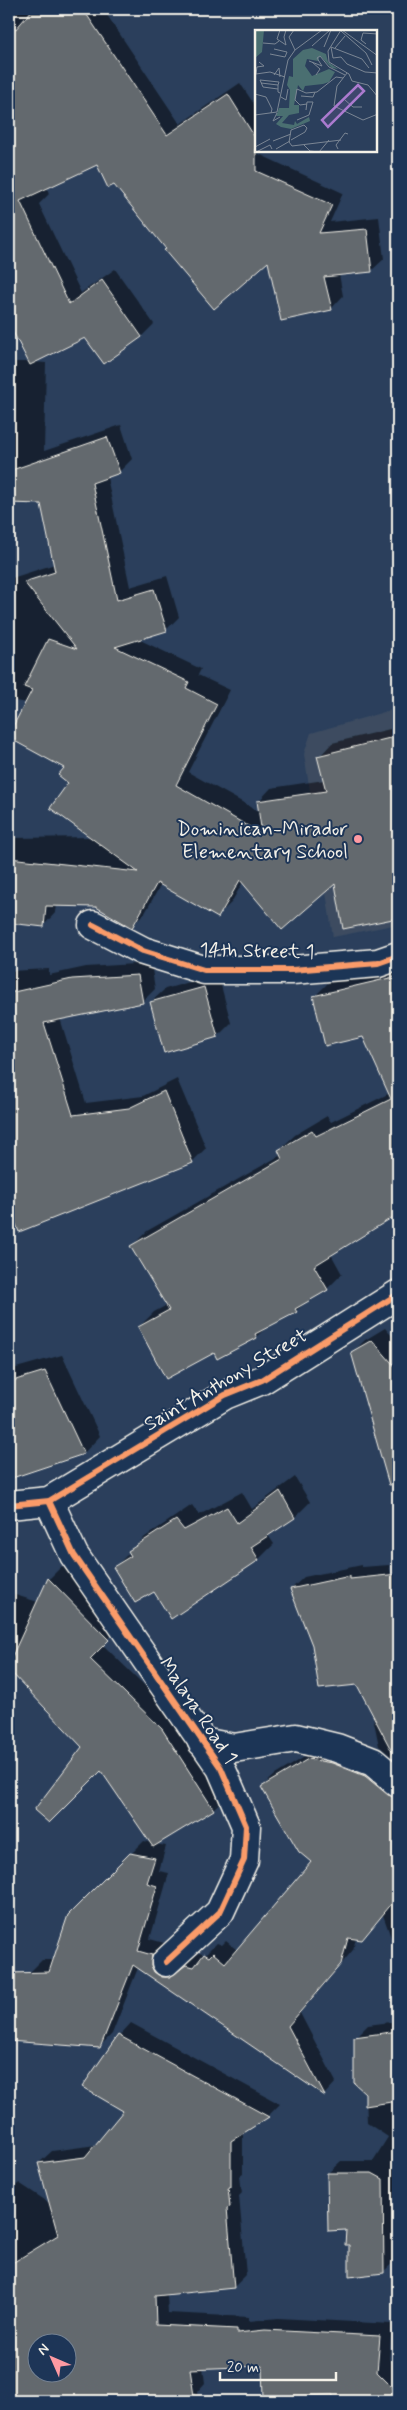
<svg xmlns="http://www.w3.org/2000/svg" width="407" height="2410" font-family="Mynerve,sans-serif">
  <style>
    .built { fill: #3c4c61 }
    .shadow { fill: #0007; fill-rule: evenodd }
    .building { fill: #63696e; stroke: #f4f1e8; fill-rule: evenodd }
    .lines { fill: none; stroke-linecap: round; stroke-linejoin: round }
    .minor-casing { stroke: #f4f1e8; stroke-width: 31 }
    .minor { stroke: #1d3557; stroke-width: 28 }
    .cycleway-casing { stroke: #1d3557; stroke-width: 9 }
    .cycleway { stroke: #fa9b69; stroke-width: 6 }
    .poi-dot { fill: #ff9aa2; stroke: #1d3557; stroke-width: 2 }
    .labels { text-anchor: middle; stroke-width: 4; stroke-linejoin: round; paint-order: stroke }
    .poi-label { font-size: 20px; fill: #f4f1e8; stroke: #1d3557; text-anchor: end }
    .street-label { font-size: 20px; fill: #f4f1e8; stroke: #1d3557 }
    .inset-road { fill: none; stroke: #7b8694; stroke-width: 1 }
    .view { fill: #ab7bcf; fill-opacity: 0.15; stroke: #ab7bcf; stroke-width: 2.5 }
    .inset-edge { fill: none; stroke: #f4f1e8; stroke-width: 2.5 }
  </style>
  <rect width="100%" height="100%" fill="#2b3f5c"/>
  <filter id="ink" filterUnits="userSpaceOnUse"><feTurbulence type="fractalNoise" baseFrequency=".02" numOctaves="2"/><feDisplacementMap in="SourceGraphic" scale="10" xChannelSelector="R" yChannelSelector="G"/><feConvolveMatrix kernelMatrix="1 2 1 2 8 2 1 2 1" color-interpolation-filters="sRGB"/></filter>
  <g filter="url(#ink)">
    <path class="built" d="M398 708V924L333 937 304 754 311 733Z"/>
    <g class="shadow">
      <path d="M9 9H103L180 124 240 83 256 107V144L248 149 343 193 330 222 379 217 384 259 371 271 339 274 343 296 331 309 268 260 167 249 98 163 47 187 49 194 39 204 81 293 115 269 154 324 142 336 104 363 85 336 33 362 46 363 44 451 121 425 132 459 119 472 107 477 130 587 167 576 179 617 166 630 138 639 201 669 198 675 230 690 188 772 260 812 258 802 271 788 324 780 319 757 332 743 398 727V916L344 928 335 881 243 882 231 903 217 916 161 884 145 913 132 926 96 906 57 905 56 912 43 926 9 922V838L92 837 66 768 9 737 27 703 9 700V579L55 564 42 503 9 502V362H29L9 321V107L13 105 9 101Z"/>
      <path d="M398 663V676L394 668Z"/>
      <path d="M151 963 155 989 142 1002 60 1018 86 1103 143 1096 177 1079 206 1148 193 1161 19 1230 9 1202V971L49 969V975L86 967Z"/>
      <path d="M398 965V1213L331 1254 342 1274 327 1289 306 1302 296 1311 268 1326 256 1337 215 1351 139 1327 154 1312 167 1305 132 1246 147 1231 281 1155 279 1150 295 1135 327 1116 331 1122 390 1093 363 1035 315 996 330 981Z"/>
      <path d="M218 974 231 1023 218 1036 151 1002 165 989Z"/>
      <path d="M385 1328 392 1336 398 1333V1475L379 1444 353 1352 365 1340Z"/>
      <path d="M62 1355 100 1436 84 1453 9 1478V1370Z"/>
      <path d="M295 1477 310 1502 295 1517 268 1535 274 1544 259 1559 154 1590 115 1567 145 1537 192 1505 199 1515 242 1492 252 1509Z"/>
      <path d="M362 1565V1567L389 1565 398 1611V1762L379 1746 372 1712 358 1684 313 1645 291 1589 304 1577Z"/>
      <path d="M62 1566 121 1626 102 1644 176 1716 227 1796 213 1809 156 1844 166 1846 159 1871 169 1873 150 1939 164 1943 163 1952 175 1965H184L199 1953 205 1955 217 1943 222 1945 226 1941 237 1950 312 1862 262 1787 275 1775 321 1747 398 1779V1957L383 1915 361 1938H356L353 1950 300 2013 336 2082 325 2094 138 1968 112 2034 99 2047 9 2040V1990L25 1992 29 1973 42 1960H54L69 1916 144 1841 152 1843 84 1747 13 1674 9 1686V1593L38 1602 49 1579Z"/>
      <path d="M9 1814 13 1832 9 1836Z"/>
      <path d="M398 2021V2194H395L396 2260 383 2272 350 2244 328 2173 341 2161H373L388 2137 367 2123 366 2092 355 2038 368 2025Z"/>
      <path d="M131 2023 280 2104 268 2116 243 2132V2174L240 2176 242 2193 239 2196 246 2275 234 2287 167 2294 168 2313 249 2317V2321L278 2318 392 2324 389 2359 398 2369V2401H303V2395L264 2364 203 2367 205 2383 197 2392 199 2401H9V2185L13 2189 19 2183 51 2204 39 2163 52 2151 96 2145 125 2111 119 2036ZM38 2342H68V2372H38Z"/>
    </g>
    <g class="building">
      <path d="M33 9H83L167 135 228 94 256 139V171L332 205 319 233 367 229 372 272 324 277 332 310 281 321 268 262 214 309 164 250 166 249 114 185 108 188 97 165 20 201 69 304 102 280 142 337 104 364 85 338 30 365 9 324V37Z"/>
      <path d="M107 437 120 473 92 483 117 600 154 589 167 631 115 647 189 682 186 688 217 704 176 785 262 834 257 801 326 791 317 756 398 736V918L343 929 335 884 282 930 240 880 218 918 157 883 132 928 96 907 46 906 44 927 9 923V858L138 872 50 808 68 783 58 775 64 768 9 738V734L32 690 24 687 48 639 77 649 24 582 55 572 41 504 9 503V471Z"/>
      <path d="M138 975 143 1003 44 1023 73 1115 129 1108 164 1091 193 1163 19 1232 9 1207V993L72 979Z"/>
      <path d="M398 976V1214L314 1266 328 1290 295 1309 297 1312 255 1334 257 1338 217 1359 214 1353 166 1379 138 1327 169 1310 130 1246 282 1159 278 1150 312 1130 316 1136 391 1099 363 1037 325 1046 313 996Z"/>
      <path d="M204 987 218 1037 164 1053 150 1002Z"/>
      <path d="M372 1340 398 1370V1484L389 1485 351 1352Z"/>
      <path d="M45 1371 84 1454 9 1479V1382Z"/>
      <path d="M280 1491 295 1518 251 1547 259 1560 171 1619 154 1592 135 1603 113 1567 131 1556 128 1551 176 1520 184 1530 227 1507 237 1523Z"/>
      <path d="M398 1574V1763L357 1685 319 1689 312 1645 290 1589 350 1576V1579Z"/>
      <path d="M48 1578 109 1640 90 1659 162 1729 214 1810 153 1847 101 1771 49 1823 34 1810 82 1747 9 1670V1663Z"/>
      <path d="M308 1759 332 1763 365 1776 388 1795 398 1798V1896L362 1940 348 1938 341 1964 288 2026 325 2096 133 1965 100 2048 9 2041V1973L49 1972 68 1915 130 1853 155 1858 147 1883 157 1886 138 1951 152 1955 151 1965 154 1972 162 1977H170L186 1965 194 1967 204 1954 209 1957 213 1953 225 1963 311 1862 299 1852 261 1787Z"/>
      <path d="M398 2031V2101L365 2106V2093L354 2083V2037Z"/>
      <path d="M118 2035 269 2117 231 2141V2187H228L230 2207 227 2208 234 2288 155 2296 156 2325 237 2329V2333L265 2330 380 2336 377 2372 398 2393V2401H332L333 2395 263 2397 262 2366 190 2369 194 2396 166 2401H9V2265L58 2235 38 2163 85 2157 123 2111 82 2087ZM38 2342H68V2372H38Z"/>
      <path d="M327 2173H372L383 2179 384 2273 349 2277V2245H345L346 2230 328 2231Z"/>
    </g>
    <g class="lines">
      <g class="minor-casing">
        <g id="minor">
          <path d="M93 925 143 951 204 970H292L378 963 398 956"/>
          <path d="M49 1501 74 1555 221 1768 246 1826 244 1860 220 1912 166 1962"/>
          <path d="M9 1505 49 1501 225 1395 262 1380 398 1294"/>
          <path d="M202 1742 234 1748 296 1738 337 1748 373 1762 398 1783"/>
        </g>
      </g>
      <use href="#minor" class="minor"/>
      <g class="cycleway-casing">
        <g id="cycleway">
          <path d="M93 925 143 951 204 970H292L378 963 398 956"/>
          <path d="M49 1501 74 1555 221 1768 246 1826 244 1860 220 1912 166 1962"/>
          <path d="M9 1505 49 1501 225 1395 262 1380 398 1294"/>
        </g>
      </g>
      <use href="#cycleway" class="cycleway"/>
    </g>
  </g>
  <circle class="poi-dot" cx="358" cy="839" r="5"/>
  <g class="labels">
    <g class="poi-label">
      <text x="348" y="835">Dominican-Mirador<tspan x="348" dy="23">Elementary School</tspan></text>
    </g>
    <g class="street-label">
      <text transform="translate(257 950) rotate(1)" y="7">14th Street 1</text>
      <text transform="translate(225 1379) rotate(-30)" y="7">Saint Anthony Street</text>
      <text transform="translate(199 1710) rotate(56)" y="7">Malaya Road 1</text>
    </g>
  </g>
  <g transform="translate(255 30)">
    <rect width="122" height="122" fill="#2b3f5c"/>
    <path d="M0 0H9L7 22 0 28ZM57 18 71 24 73 32 83 39 77 38 65 26 63 31 52 29 50 36 57 46 74 39 80 42 74 52 68 54 50 56 48 61 43 55 39 75H44V83L34 85 27 93 39 95 40 91 42 94 54 87 55 91 36 99 26 97 21 94 28 86H21L24 78H34L35 60 32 55 34 46 38 47V29L48 20Z" fill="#4a6f71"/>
    <path class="inset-road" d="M25 0 22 9 31 15M86 0 73 21 74 32 94 44 97 51 113 55 123 67M87 0 123 26M86 1 111 23 117 35M8 13 20 14 24 11M111 14 106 10 108 3 123 4M31 15 29 7 31 0M57 16 75 0M69 17 76 0M76 17 78 28 86 27 92 34 110 42 123 43M76 17 107 29 114 38M80 18 90 6M40 20 67 0M15 24 30 27 32 22 19 19M54 31 67 36 62 28 65 26 74 37 90 45M4 32 9 36 2 37 1 44 15 42 30 47M57 32 65 39 61 45M92 43 82 56 79 76 108 90 123 84M19 45 24 38 25 47M6 53 23 55M23 59 8 57 5 50 24 52 23 55V62L25 63M0 64 11 67 17 79 16 83M46 66 58 67 60 62M26 67 31 70 33 59M90 70 98 77H107M52 74 45 75 40 70 42 59 51 63 62 62 81 47 88 48M22 83 18 91 25 87M0 85 22 82 33 30 40 20 34 7 39 0M42 90 54 85 58 72H52L51 80M36 110 50 102 52 98 49 95 36 100 34 112 37 116 86 110M18 111 36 104M49 115 55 121 64 122M0 117 15 109M21 119 35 111M83 119 81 115 90 103 93 104M1 122 15 115 17 119M64 122 74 110"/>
    <path class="view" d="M103 55 109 61 73 97 67 90Z"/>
    <rect width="122" height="122" class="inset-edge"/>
  </g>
  <rect width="407" height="2410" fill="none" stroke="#1d3557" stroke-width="30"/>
  <rect x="15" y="15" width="377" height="2380" fill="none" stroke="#f4f1e8" stroke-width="2" filter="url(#ink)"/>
  <g transform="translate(52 2358) rotate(315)"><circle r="24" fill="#1d3557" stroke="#738091"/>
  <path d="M0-4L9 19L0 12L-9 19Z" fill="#ff9aa2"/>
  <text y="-8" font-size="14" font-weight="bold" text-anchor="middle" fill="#f4f1e8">N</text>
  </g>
  <path d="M220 2372v8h116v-8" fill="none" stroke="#f4f1e8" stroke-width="2.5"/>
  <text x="227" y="2372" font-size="15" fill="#f4f1e8" stroke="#1d3557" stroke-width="4" paint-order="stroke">20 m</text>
</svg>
